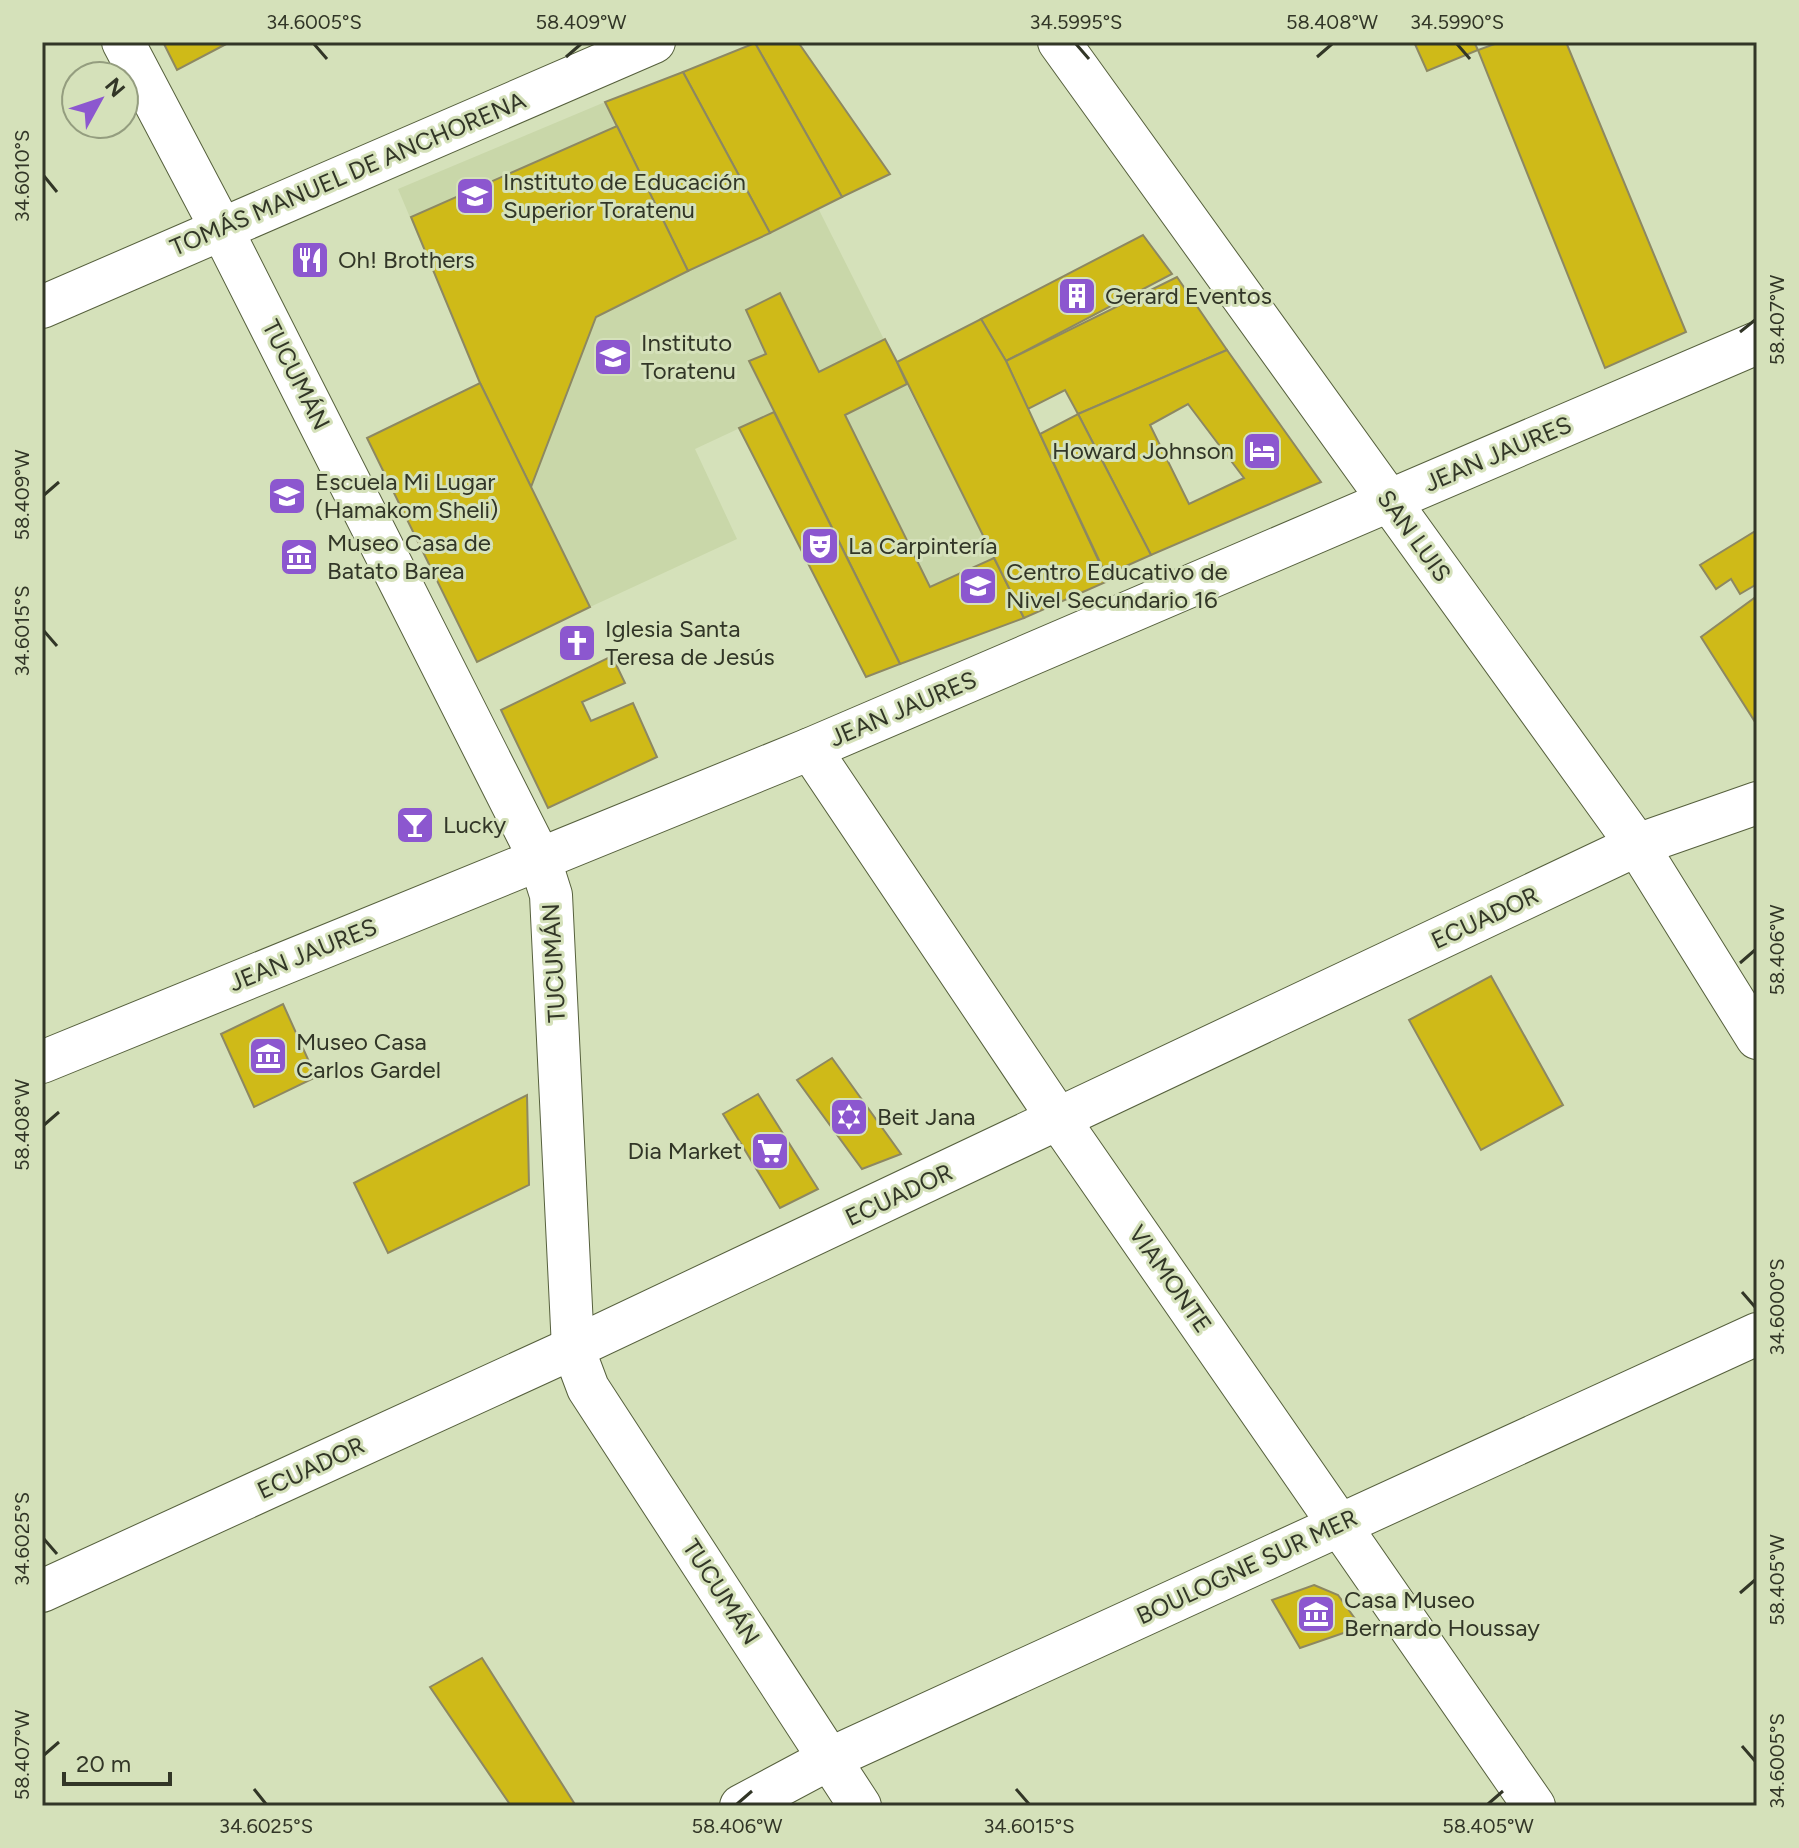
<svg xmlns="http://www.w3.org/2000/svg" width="1799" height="1848" font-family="Figtree,sans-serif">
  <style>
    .built { fill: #c9d7a9 }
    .building { fill: #cfba18; stroke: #8d8862; stroke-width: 2; fill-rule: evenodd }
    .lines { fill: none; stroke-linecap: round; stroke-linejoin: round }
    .street-casing { stroke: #56603d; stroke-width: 44 }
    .street { stroke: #fff; stroke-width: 42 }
    .ticks { fill: none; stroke: #323627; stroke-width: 3 }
    .labels { text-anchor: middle; stroke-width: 6; stroke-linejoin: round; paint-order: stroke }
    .street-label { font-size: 24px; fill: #323627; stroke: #d5e1ba }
    .poi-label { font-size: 24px; fill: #323627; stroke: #d5e1ba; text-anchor: start }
    .neatline { fill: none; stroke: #323627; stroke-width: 3 }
    .ticks-label { font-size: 20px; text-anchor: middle; fill: #323627 }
  </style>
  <rect width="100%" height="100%" fill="#d5e1ba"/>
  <path class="built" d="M605 102 688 271 819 210 1024 618 900 664 774 412 695 449 737 539 590 607 480 383 398 189Z"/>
  <g class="building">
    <path d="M163 42H230L177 70Z"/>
    <path d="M798 42 890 174 842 197 755 43Z"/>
    <path d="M1414 42H1474L1478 50 1427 71Z"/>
    <path d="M1500 42H1566L1686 332 1605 368 1478 50Z"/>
    <path d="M755 43 842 197 770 233 683 72Z"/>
    <path d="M683 72 770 233 688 271 605 102Z"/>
    <path d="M617 126 688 271 596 317 531 487 480 383 411 217Z"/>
    <path d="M1143 235 1172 274 1006 361 981 319Z"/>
    <path d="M1177 277 1227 350 1078 414 1065 390 1028 409 1006 361Z"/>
    <path d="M780 293 819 372 885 339 897 362 907 384 845 415 930 587 994 558 1024 618 900 664 749 361 766 354 746 310Z"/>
    <path d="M981 319 1006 361 1108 581 1024 618 897 362Z"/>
    <path d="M1227 350 1321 482 1151 555 1078 414ZM1188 404 1244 478 1189 504 1150 425Z"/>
    <path d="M480 383 590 607 477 662 367 438Z"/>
    <path d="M774 412 900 664 866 677 739 428Z"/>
    <path d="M1078 414 1151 555 1106 575 1040 434Z"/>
    <path d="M1757 530V584L1740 594 1731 579 1716 589 1700 565Z"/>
    <path d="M1757 596V725L1701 637Z"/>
    <path d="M612 656 625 683 582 702 591 721 633 703 657 757 548 808 501 710Z"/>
    <path d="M1491 976 1563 1105 1481 1150 1409 1020Z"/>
    <path d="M283 1004 316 1077 254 1107 221 1034Z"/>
    <path d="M832 1058 901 1154 862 1169 797 1080Z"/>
    <path d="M758 1094 818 1189 780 1208 723 1114Z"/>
    <path d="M527 1095 529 1185 388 1253 354 1183Z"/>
    <path d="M1314 1585 1338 1595 1361 1627 1300 1648 1272 1600Z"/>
    <path d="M482 1658 576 1806H511L430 1687Z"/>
  </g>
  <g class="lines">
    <g class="street-casing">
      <g id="street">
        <path d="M123 42 221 228 539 857 551 895 573 1348 588 1388 860 1806"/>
        <path d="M1059 42 1637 845 1757 1038"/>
        <path d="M42 307 654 42"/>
        <path d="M810 749 1059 1120 1534 1806"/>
        <path d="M42 1062 810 749 1757 343"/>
        <path d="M42 1591 573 1348 1637 845 1757 803"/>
        <path d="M741 1806 829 1759 1757 1334"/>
      </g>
    </g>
    <use href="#street" class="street"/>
  </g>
  <path class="ticks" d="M314 44 327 59M1076 44 1089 59M1457 44 1470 59M566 57 581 44M1317 57 1332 44M44 176 57 192M1740 332 1755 320M44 495 59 482M44 631 57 646M1740 963 1755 950M44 1125 59 1112M1742 1292 1755 1307M44 1539 57 1554M1740 1593 1755 1580M1742 1746 1755 1761M44 1755 59 1742M254 1789 266 1804M1016 1789 1029 1804M737 1804 752 1791M1488 1804 1503 1791"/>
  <defs>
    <g id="university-square" transform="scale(2)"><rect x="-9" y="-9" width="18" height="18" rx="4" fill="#8c57cf" stroke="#d5e1ba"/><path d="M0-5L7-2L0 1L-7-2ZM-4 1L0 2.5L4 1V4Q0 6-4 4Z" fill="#fff"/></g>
    <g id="restaurant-square" transform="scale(2)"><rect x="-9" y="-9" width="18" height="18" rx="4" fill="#8c57cf" stroke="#d5e1ba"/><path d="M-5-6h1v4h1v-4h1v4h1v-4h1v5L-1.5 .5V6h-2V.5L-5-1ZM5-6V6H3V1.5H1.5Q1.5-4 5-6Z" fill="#fff"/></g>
    <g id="building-square" transform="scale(2)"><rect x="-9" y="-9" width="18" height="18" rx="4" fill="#8c57cf" stroke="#d5e1ba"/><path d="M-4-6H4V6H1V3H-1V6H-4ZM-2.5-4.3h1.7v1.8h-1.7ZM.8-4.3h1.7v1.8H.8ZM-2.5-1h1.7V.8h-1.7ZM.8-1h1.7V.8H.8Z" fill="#fff"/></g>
    <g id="school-square" transform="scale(2)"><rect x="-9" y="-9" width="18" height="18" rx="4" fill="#8c57cf" stroke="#d5e1ba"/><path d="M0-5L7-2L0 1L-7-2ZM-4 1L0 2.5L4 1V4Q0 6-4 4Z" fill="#fff"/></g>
    <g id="hotel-square" transform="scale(2)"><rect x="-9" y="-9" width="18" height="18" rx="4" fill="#8c57cf" stroke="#d5e1ba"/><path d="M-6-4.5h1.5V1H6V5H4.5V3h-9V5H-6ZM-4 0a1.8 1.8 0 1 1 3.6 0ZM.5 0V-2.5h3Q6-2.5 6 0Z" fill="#fff"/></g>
    <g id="theatre-square" transform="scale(2)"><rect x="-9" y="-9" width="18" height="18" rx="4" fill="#8c57cf" stroke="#d5e1ba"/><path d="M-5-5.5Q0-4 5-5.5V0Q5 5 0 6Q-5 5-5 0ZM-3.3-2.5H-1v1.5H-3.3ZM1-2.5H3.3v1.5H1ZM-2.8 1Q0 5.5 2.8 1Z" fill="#fff"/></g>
    <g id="museum-square" transform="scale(2)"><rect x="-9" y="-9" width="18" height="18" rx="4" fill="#8c57cf" stroke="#d5e1ba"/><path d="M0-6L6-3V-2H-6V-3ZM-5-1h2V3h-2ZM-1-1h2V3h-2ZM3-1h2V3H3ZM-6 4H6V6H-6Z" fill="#fff"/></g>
    <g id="church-square" transform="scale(2)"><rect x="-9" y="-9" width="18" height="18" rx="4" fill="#8c57cf" stroke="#d5e1ba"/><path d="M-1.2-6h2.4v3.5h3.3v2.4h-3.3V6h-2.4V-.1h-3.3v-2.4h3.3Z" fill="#fff"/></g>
    <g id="bar-square" transform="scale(2)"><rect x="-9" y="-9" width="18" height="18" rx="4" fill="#8c57cf" stroke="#d5e1ba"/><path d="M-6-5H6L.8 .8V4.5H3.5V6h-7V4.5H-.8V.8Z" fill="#fff"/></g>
    <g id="synagogue-square" transform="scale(2)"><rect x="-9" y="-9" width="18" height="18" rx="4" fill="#8c57cf" stroke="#d5e1ba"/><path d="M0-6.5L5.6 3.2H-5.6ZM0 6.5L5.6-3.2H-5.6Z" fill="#fff"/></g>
    <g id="supermarket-square" transform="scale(2)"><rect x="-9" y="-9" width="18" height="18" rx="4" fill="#8c57cf" stroke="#d5e1ba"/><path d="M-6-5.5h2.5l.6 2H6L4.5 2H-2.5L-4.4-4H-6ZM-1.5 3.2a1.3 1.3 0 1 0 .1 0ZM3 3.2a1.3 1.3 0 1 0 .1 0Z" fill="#fff"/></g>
  </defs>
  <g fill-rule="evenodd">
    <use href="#university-square" x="475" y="196"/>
    <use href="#restaurant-square" x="310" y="260"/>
    <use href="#building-square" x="1077" y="296"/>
    <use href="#school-square" x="613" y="357"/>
    <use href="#hotel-square" x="1262" y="451"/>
    <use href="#school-square" x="287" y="496"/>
    <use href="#theatre-square" x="820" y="546"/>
    <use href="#museum-square" x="299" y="557"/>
    <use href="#school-square" x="978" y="586"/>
    <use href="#church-square" x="577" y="643"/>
    <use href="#bar-square" x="415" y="825"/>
    <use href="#museum-square" x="268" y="1056"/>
    <use href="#synagogue-square" x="849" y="1117"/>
    <use href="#supermarket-square" x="770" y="1151"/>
    <use href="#museum-square" x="1316" y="1614"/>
  </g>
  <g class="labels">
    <g class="street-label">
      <text transform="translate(348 174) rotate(-23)" y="8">TOMÁS MANUEL DE ANCHORENA</text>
      <text transform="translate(296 375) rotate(63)" y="8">TUCUMÁN</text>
      <text transform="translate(1498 454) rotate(-23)" y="8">JEAN JAURES</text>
      <text transform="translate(1414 536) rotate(54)" y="8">SAN LUIS</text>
      <text transform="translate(903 709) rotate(-23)" y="8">JEAN JAURES</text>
      <text transform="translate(1485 918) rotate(-25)" y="8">ECUADOR</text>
      <text transform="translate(303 955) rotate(-22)" y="8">JEAN JAURES</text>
      <text transform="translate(554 963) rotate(-93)" y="8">TUCUMÁN</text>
      <text transform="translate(899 1195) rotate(-25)" y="8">ECUADOR</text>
      <text transform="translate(1170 1279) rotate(55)" y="8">VIAMONTE</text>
      <text transform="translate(311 1468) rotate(-25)" y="8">ECUADOR</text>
      <text transform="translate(1247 1567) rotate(-25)" y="8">BOULOGNE SUR MER</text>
      <text transform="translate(721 1592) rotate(57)" y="8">TUCUMÁN</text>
    </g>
    <g class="poi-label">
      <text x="503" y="190">Instituto de Educación<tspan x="503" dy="28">Superior Toratenu</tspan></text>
      <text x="338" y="268">Oh! Brothers</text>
      <text x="1105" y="304">Gerard Eventos</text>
      <text x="641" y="351">Instituto<tspan x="641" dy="28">Toratenu</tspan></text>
      <text x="1234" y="459" text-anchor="end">Howard Johnson</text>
      <text x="315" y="490">Escuela Mi Lugar<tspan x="315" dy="28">(Hamakom Sheli)</tspan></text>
      <text x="327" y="551">Museo Casa de<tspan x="327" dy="28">Batato Barea</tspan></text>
      <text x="848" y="554">La Carpintería</text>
      <text x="1006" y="580">Centro Educativo de<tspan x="1006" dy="28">Nivel Secundario 16</tspan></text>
      <text x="605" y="637">Iglesia Santa<tspan x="605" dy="28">Teresa de Jesús</tspan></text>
      <text x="443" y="833">Lucky</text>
      <text x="296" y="1050">Museo Casa<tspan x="296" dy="28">Carlos Gardel</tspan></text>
      <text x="877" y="1125">Beit Jana</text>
      <text x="742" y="1159" text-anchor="end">Dia Market</text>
      <text x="1344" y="1608">Casa Museo<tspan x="1344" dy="28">Bernardo Houssay</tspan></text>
    </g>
  </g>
  <rect width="1799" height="1848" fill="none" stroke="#d5e1ba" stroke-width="88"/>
  <g transform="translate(100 100) rotate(50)"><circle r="38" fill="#d5e1ba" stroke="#949d7f" stroke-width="2"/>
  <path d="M0-6L14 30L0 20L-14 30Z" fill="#8c57cf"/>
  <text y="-12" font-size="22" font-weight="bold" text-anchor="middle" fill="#323627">N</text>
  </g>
  <path d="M64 1772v12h106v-12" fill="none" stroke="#323627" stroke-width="4"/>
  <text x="76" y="1772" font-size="24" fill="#323627" stroke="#d5e1ba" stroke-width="6" paint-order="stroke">20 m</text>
  <rect x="44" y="44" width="1711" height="1760" class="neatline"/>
  <g class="ticks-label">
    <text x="314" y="29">34.6005°S</text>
    <text x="581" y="29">58.409°W</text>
    <text x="1076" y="29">34.5995°S</text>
    <text x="1332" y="29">58.408°W</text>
    <text x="1457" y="29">34.5990°S</text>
    <text transform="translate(22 176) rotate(-90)" y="7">34.6010°S</text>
    <text transform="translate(1777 320) rotate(-90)" y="7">58.407°W</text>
    <text transform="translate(22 495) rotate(-90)" y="7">58.409°W</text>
    <text transform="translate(22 631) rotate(-90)" y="7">34.6015°S</text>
    <text transform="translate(1777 950) rotate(-90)" y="7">58.406°W</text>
    <text transform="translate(22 1125) rotate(-90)" y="7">58.408°W</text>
    <text transform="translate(1777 1307) rotate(-90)" y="7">34.6000°S</text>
    <text transform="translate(22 1539) rotate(-90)" y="7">34.6025°S</text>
    <text transform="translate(1777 1580) rotate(-90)" y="7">58.405°W</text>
    <text transform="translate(22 1755) rotate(-90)" y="7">58.407°W</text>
    <text transform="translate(1777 1761) rotate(-90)" y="7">34.6005°S</text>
    <text x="266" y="1833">34.6025°S</text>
    <text x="737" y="1833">58.406°W</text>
    <text x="1029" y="1833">34.6015°S</text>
    <text x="1488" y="1833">58.405°W</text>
  </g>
</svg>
